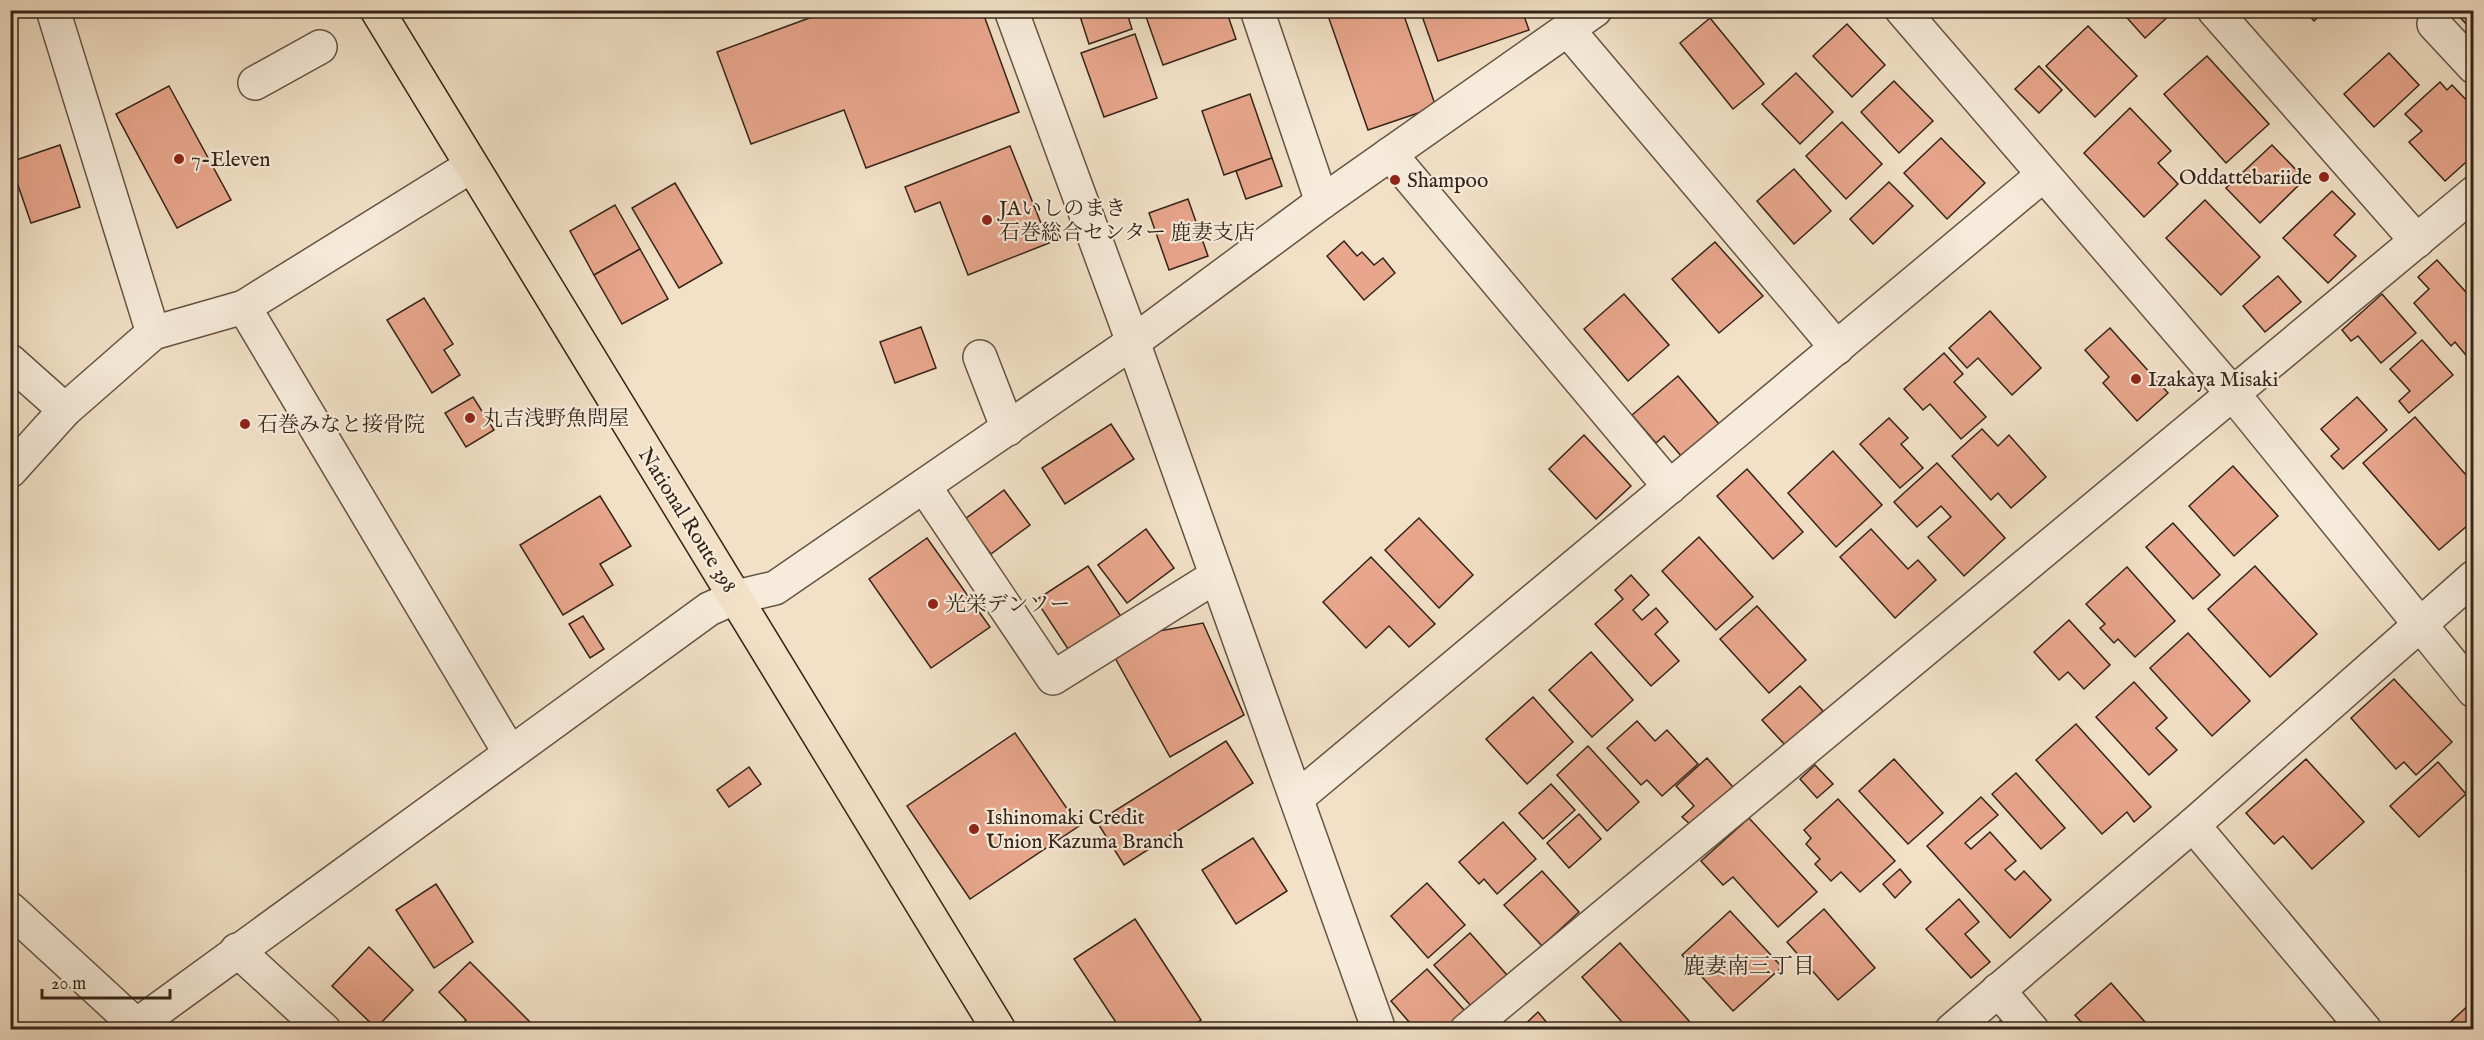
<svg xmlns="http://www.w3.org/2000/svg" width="2484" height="1040" font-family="'IM FELL English','Noto Serif JP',serif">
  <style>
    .building { fill: #e8a68c; stroke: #352419; stroke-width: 1.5 }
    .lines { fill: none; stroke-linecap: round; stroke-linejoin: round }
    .minor-casing { stroke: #645344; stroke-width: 36 }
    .highway-casing { stroke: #352419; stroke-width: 36 }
    .minor { stroke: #f7ecdb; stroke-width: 33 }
    .highway { stroke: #f2e1c7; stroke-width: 33 }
    .poi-dot { fill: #8f2418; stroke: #f7ecdb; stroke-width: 2 }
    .labels { text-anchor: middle; stroke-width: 4.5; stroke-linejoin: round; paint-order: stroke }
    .poi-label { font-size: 21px; fill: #352419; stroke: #f7ecdb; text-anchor: start }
    .street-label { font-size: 21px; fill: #352419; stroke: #f7ecdb }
    .neighbourhood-label { font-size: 22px; fill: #352419; stroke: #f7ecdb }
  </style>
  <rect width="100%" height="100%" fill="#f2e1c7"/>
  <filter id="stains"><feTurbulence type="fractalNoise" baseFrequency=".00333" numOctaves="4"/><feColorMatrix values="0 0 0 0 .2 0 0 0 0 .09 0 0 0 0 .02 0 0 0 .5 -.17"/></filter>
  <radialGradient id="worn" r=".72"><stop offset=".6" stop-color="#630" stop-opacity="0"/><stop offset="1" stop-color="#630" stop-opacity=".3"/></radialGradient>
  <g class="building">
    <path d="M831 10H982L1019 112 866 168 844 110 751 144 717 52Z"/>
    <path d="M1078 10H1126L1132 29 1089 44Z"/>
    <path d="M1226 10 1236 39 1163 65 1144 11Z"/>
    <path d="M1326 10H1402L1436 107 1368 130Z"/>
    <path d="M1439 10H1522L1529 30 1438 61 1422 16Z"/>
    <path d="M2120 10H2175L2145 38Z"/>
    <path d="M2304 10H2326L2314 21Z"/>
    <path d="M2453 10H2474V21L2468 26Z"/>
    <path d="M1710 18 1764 84 1733 109 1680 43Z"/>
    <path d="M1847 24 1885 65 1852 97 1813 56Z"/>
    <path d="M2088 26 2137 76 2095 117 2046 66Z"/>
    <path d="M1135 34 1157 98 1104 117 1081 53Z"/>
    <path d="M2389 53 2419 85 2374 127 2344 94Z"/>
    <path d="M2207 56 2269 124 2226 163 2164 94Z"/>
    <path d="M2039 66 2062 90 2039 113 2015 89Z"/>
    <path d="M1796 73 1833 112 1800 144 1762 104Z"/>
    <path d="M1894 81 1933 121 1899 153 1861 112Z"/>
    <path d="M2440 82 2447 90 2452 85 2474 108V155L2445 181 2409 142 2422 131 2405 114Z"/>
    <path d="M169 86 231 200 177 228 116 114Z"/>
    <path d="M1250 94 1272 158 1224 175 1202 111Z"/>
    <path d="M2130 108 2171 151 2158 163 2178 184 2144 217 2084 153Z"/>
    <path d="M1842 122 1882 164 1846 199 1806 156Z"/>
    <path d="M1941 138 1985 183 1947 219 1904 173Z"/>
    <path d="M60 145 80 207 31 223 10 162Z"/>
    <path d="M2272 145 2305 179 2260 223 2226 188Z"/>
    <path d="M1010 146 1049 243 968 275 940 202 915 212 905 187Z"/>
    <path d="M1272 158 1282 186 1246 199 1236 171Z"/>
    <path d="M1794 169 1831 211 1794 244 1757 201Z"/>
    <path d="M1889 182 1913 206 1873 244 1850 219Z"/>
    <path d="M675 183 722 263 679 288 632 208Z"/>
    <path d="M2332 191 2355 214 2334 235 2356 256 2328 283 2283 238Z"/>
    <path d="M1188 199 1208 256 1169 270 1149 213Z"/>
    <path d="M2205 200 2260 257 2221 295 2166 238Z"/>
    <path d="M615 205 640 249 594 275 570 231Z"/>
    <path d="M1344 241 1357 256 1362 252 1374 265 1383 258 1395 273 1364 300 1327 256Z"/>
    <path d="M1715 242 1763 296 1719 333 1672 279Z"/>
    <path d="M640 249 668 299 622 324 594 275Z"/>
    <path d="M2437 260 2474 301V358L2470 360 2455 342 2451 346 2414 303 2429 289 2418 277Z"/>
    <path d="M2278 276 2301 302 2265 332 2243 306Z"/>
    <path d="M1624 294 1669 345 1628 381 1584 329Z"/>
    <path d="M2382 294 2416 333 2381 363 2358 336 2351 341 2342 330Z"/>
    <path d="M424 298 453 344 444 350 460 375 432 393 387 320Z"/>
    <path d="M1990 311 2041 368 2012 395 1978 358 1967 368 1949 348Z"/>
    <path d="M921 327 936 368 895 383 880 342Z"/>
    <path d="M2110 328 2168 393 2137 421 2103 383 2109 377 2085 350Z"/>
    <path d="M2422 340 2453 375 2409 413 2399 401 2410 391 2390 369Z"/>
    <path d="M1944 353 1963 374 1954 382 1986 417 1961 439 1930 404 1923 410 1904 389Z"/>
    <path d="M1678 376 1719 424 1682 457 1664 436 1656 443 1632 415Z"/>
    <path d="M473 397 494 430 466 447 445 413Z"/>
    <path d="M2357 397 2387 430 2343 469 2331 456 2339 449 2321 429Z"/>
    <path d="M2415 417 2474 484V520L2439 550 2363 463Z"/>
    <path d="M1889 418 1908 438 1901 444 1923 468 1900 488 1860 444Z"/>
    <path d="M1111 424 1134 459 1065 504 1042 468Z"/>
    <path d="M1982 429 1998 446 2009 435 2046 477 2011 508 1998 493 1991 500 1952 456Z"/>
    <path d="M1584 435 1631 486 1596 519 1549 469Z"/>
    <path d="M1833 451 1882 505 1836 547 1788 493Z"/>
    <path d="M1937 463 2005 538 1964 576 1928 537 1951 517 1941 506 1917 527 1894 502Z"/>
    <path d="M2233 466 2278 516 2234 556 2189 506Z"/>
    <path d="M1747 469 1803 532 1773 559 1717 496Z"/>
    <path d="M1004 490 1030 525 991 554 965 519Z"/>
    <path d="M600 496 631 546 600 564 613 585 563 615 520 545Z"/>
    <path d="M1419 518 1473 575 1439 608 1385 550Z"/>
    <path d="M2173 523 2220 575 2193 599 2146 547Z"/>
    <path d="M1146 529 1174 568 1127 603 1098 565Z"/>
    <path d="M1871 529 1908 569 1918 560 1936 580 1895 618 1840 557Z"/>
    <path d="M1699 537 1753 597 1716 630 1662 571Z"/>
    <path d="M927 538 990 627 931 668 869 579Z"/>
    <path d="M1371 557 1435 624 1409 647 1389 626 1366 648 1323 602Z"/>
    <path d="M1088 566 1122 618 1070 652 1036 600Z"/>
    <path d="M2255 566 2317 634 2270 677 2208 609Z"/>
    <path d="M2127 567 2175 621 2135 657 2118 639 2114 643 2100 628 2105 624 2086 604Z"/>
    <path d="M1631 575 1649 595 1633 610 1642 620 1656 608 1668 622 1655 634 1679 661 1651 686 1595 624 1623 599 1615 590Z"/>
    <path d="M1757 606 1806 660 1769 693 1720 639Z"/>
    <path d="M583 616 604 649 590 658 569 624Z"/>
    <path d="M2069 620 2110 665 2084 689 2068 672 2059 680 2034 652Z"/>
    <path d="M1203 623 1244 715 1170 757 1114 656 1148 633Z"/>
    <path d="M2188 633 2250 701 2212 736 2150 668Z"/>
    <path d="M1591 652 1633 700 1592 737 1549 690Z"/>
    <path d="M2394 679 2452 742 2416 775 2404 762 2396 769 2351 718Z"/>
    <path d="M2134 682 2167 718 2156 728 2177 750 2149 775 2096 717Z"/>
    <path d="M1800 686 1823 711 1785 745 1762 720Z"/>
    <path d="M1533 697 1573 742 1527 784 1486 739Z"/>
    <path d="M1637 721 1655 741 1667 730 1698 764 1662 796 1647 780 1641 785 1607 748Z"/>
    <path d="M2076 724 2151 807 2134 822 2127 812 2102 834 2036 760Z"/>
    <path d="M1015 733 1079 826 970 899 907 806Z"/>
    <path d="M1226 741 1253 783 1124 865 1097 822Z"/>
    <path d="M1588 746 1639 802 1607 831 1557 775Z"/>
    <path d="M1707 758 1733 787 1691 825 1682 817 1694 806 1676 786Z"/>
    <path d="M1894 759 1943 813 1908 844 1859 791Z"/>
    <path d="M2306 759 2364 822 2312 869 2283 836 2274 844 2246 813Z"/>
    <path d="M2438 762 2466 794 2419 837 2390 806Z"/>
    <path d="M1815 765 1833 784 1817 798 1800 779Z"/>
    <path d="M749 767 761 784 729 807 717 790Z"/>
    <path d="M2016 773 2065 828 2041 849 1992 794Z"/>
    <path d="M1551 784 1575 810 1543 839 1519 813Z"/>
    <path d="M1981 797 1998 815 1965 843 1971 849 1990 832 2016 861 2005 870 2015 880 2024 871 2051 900 2010 938 1927 846Z"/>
    <path d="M1838 799 1895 861 1860 892 1841 872 1831 881 1815 864 1820 859 1806 844 1811 838 1804 830Z"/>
    <path d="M1579 814 1601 839 1569 868 1547 843Z"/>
    <path d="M1749 818 1817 892 1778 927 1733 877 1723 885 1701 861Z"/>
    <path d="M1503 822 1536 859 1497 894 1484 879 1479 884 1459 862Z"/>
    <path d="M1253 838 1287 891 1236 924 1202 870Z"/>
    <path d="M2474 864V879L2466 871Z"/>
    <path d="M1900 869 1911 882 1895 898 1883 884Z"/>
    <path d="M1542 871 1579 912 1542 946 1504 905Z"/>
    <path d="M1427 883 1465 925 1428 958 1391 916Z"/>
    <path d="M436 884 473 942 434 968 396 910Z"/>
    <path d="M1959 899 1979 922 1965 934 1990 962 1971 978 1926 929Z"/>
    <path d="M1824 909 1875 968 1838 1000 1787 942Z"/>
    <path d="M1730 911 1782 967 1733 1011 1682 955Z"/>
    <path d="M1135 919 1201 1020 1186 1030H1121L1074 959Z"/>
    <path d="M1470 933 1507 975 1472 1007 1434 965Z"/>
    <path d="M1620 943 1697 1030H1629L1582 977Z"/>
    <path d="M369 947 413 990 376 1028 332 986Z"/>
    <path d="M470 962 535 1027 533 1030H466L461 1025 466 1020 439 992Z"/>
    <path d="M1427 969 1465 1011 1446 1030H1416L1391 1001Z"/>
    <path d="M2111 983 2145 1022 2136 1030H2088L2075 1015Z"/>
    <path d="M2474 1000V1030H2442Z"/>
    <path d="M1538 1012 1553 1030H1519Z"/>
    <path d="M2001 1020 2010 1030H1991Z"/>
    <path d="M260 1022 268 1030H253Z"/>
  </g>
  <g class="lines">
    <g class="minor-casing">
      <g id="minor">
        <path d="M53 10 153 333"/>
        <path d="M1011 10 1133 342 1379 1030"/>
        <path d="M1257 10 1322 202"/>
        <path d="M1902 10 2233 394 2474 691"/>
        <path d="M2214 10 2417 241"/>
        <path d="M2434 24 2474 67"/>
        <path d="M1568 30 1837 348"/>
        <path d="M255 83 320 47"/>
        <path d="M1390 154 1670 487"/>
        <path d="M244 307 510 753"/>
        <path d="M980 357 1008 429"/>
        <path d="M10 361 65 410"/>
        <path d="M10 471 65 410 153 333 244 307 471 166"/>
        <path d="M924 486 1053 678 1216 576"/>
        <path d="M1297 798 2043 175"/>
        <path d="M2193 825 2365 1030"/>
        <path d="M10 909 135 1024"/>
        <path d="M237 950 324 1030"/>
        <path d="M1998 990 2032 1030"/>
        <path d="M130 1030 709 609 736 597 775 588 1133 342 1322 202 1595 10"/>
        <path d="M1467 1030 2474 193"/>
        <path d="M1952 1030 2193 825 2474 577"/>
      </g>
    </g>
    <g class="highway-casing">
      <path id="highway" d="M377 10 999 1030"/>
    </g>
    <use href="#minor" class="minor"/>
    <use href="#highway" class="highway"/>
  </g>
  <g class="poi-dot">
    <circle cx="179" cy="159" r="6"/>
    <circle cx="2324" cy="177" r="6"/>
    <circle cx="1395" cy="180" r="6"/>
    <circle cx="987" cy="220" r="6"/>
    <circle cx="2136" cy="379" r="6"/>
    <circle cx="470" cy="418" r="6"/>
    <circle cx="245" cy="424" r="6"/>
    <circle cx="933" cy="604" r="6"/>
    <circle cx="974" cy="829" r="6"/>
  </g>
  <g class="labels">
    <g class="poi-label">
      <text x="191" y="166">7-Eleven</text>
      <text x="2312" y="184" text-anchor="end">Oddattebariide</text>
      <text x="1407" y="187">Shampoo</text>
      <text x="999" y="215">JAいしのまき<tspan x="999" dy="24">石巻総合センター 鹿妻支店</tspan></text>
      <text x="2148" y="386">Izakaya Misaki</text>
      <text x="482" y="425">丸吉浅野魚問屋</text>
      <text x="257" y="431">石巻みなと接骨院</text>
      <text x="945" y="611">光栄デンソー</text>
      <text x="986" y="824">Ishinomaki Credit<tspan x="986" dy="24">Union Kazuma Branch</tspan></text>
    </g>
    <g class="street-label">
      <text transform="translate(688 520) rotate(58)" y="7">National Route 398</text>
    </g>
    <g class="neighbourhood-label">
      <text x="1749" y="973">鹿妻南三丁目</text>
    </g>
  </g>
  <rect width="2484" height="1040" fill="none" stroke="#f2e1c7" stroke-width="36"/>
  <rect x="12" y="12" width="2460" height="1016" fill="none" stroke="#352419" stroke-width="3"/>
  <rect x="18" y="18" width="2448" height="1004" fill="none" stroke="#352419" stroke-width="1.5"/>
  <path d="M42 989v9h128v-9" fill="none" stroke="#352419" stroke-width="3"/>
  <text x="51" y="989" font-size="18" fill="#352419" stroke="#f7ecdb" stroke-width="4.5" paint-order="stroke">20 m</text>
  <rect width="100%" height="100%" filter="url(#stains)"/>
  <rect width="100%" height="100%" fill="url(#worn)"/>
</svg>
